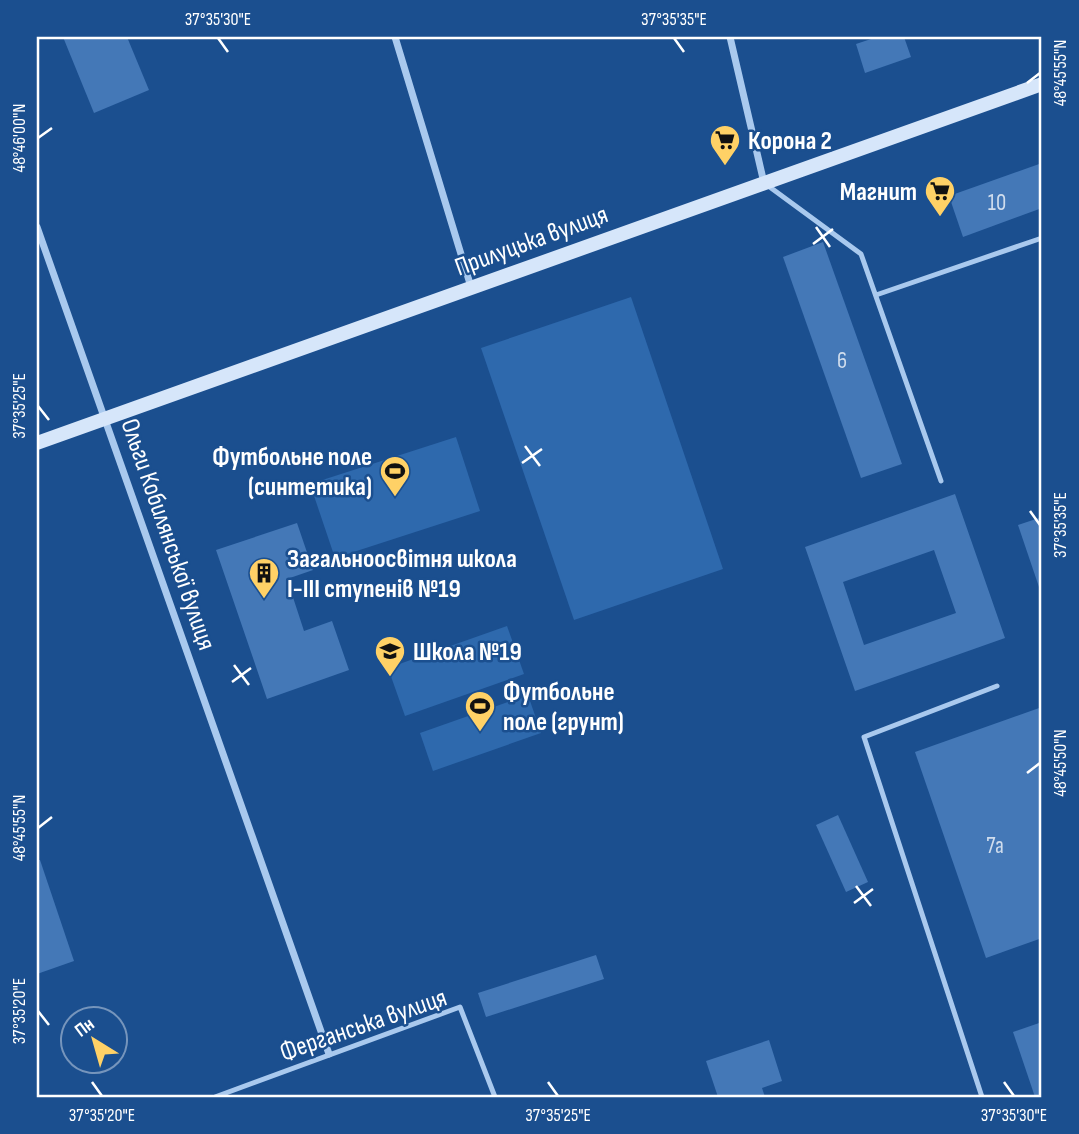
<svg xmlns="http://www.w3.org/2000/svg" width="1079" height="1134" font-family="'Sofia Sans Condensed',sans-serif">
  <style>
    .park { fill: #2e69ad }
    .building { fill: #4478b7; fill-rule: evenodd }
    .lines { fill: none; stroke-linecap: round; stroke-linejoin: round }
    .lane { stroke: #a9c9ee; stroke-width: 5 }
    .street { stroke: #a9c9ee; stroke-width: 7 }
    .secondary { stroke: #d6e6fa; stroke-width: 14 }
    .ticks { fill: none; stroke: #fff; stroke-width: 2.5 }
    .labels { text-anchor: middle; stroke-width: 5; stroke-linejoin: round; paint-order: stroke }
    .number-label { font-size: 23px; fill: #d0dded }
    .poi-label { font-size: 26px; font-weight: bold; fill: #fff; stroke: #1b4f8f; text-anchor: start }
    .street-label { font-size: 26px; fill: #fff; stroke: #1b4f8f }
    .neatline { fill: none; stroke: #fff; stroke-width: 2.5 }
    .ticks-label { font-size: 18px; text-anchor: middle; fill: #fff }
  </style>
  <rect width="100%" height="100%" fill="#1b4f8f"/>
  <g class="park">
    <path d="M631 297 723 569 574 620 481 348Z"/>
    <path d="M456 437 480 511 335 558 310 484Z"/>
    <path d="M507 626 524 674 405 716 388 668Z"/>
    <path d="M528 695 541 733 433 771 420 733Z"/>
  </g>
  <g class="building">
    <path d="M63 37H127L149 90 94 113Z"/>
    <path d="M877 37H904L911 57 865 73 856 44Z"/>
    <path d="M1042 163V208L963 237 949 196Z"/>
    <path d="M823 242 902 464 861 478 783 257Z"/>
    <path d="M955 494 1005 638 855 691 805 547ZM934 550 956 613 864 645 843 582Z"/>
    <path d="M1042 517V587H1039L1018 525Z"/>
    <path d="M297 523 313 570 287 579 304 631 332 621 349 670 267 699 216 550Z"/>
    <path d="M1042 707V938L986 958 915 752Z"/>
    <path d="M838 815 868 882 846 892 816 825Z"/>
    <path d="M37 860H40L74 961 37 974Z"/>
    <path d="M596 955 604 979 486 1017 478 993Z"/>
    <path d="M1042 1022V1097H1035L1013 1032Z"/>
    <path d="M769 1040 782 1081 762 1088 765 1097H718L706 1061Z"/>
  </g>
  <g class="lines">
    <g class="lane">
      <path d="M767 185 861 254 941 481"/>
      <path d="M876 295 1042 238"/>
      <path d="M215 1097 460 1007 495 1097"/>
      <path d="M982 1097 864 737 997 686"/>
    </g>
    <g class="street">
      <path d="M395 37 471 287"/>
      <path d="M730 37 764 183"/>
      <path d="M37 227 329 1054"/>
    </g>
    <path class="secondary" d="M37 443 1042 84"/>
  </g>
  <path class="ticks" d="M218 38 228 52M674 38 684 52M1027 83 1040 73M38 138 52 128M816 227 830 247M813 244 833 229M38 406 49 420M525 446 540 466M522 463 542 449M1030 511 1040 525M234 665 249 685M232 682 251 668M1027 773 1040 763M38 828 52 817M856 886 871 906M854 903 873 889M38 1011 49 1025M92 1082 102 1096M548 1082 558 1096M1004 1082 1014 1096"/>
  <defs>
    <g id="supermarket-pin" transform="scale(1.575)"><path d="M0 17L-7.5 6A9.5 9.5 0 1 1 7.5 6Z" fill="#ffd166" stroke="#1b4f8f"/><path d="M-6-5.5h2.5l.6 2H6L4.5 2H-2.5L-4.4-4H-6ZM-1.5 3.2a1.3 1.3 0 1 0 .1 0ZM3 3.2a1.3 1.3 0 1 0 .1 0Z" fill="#111"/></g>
    <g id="stadium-pin" transform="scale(1.575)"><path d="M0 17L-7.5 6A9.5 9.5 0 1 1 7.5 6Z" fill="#ffd166" stroke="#1b4f8f"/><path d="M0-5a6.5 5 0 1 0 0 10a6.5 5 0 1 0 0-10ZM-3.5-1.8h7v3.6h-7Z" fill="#111"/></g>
    <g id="building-pin" transform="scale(1.575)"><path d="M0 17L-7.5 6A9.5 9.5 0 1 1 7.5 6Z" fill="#ffd166" stroke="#1b4f8f"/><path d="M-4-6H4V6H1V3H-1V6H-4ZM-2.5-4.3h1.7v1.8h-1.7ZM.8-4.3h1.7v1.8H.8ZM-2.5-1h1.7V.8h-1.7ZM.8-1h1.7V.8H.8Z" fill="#111"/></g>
    <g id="school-pin" transform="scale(1.575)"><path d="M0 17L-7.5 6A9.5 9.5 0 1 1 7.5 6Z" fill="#ffd166" stroke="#1b4f8f"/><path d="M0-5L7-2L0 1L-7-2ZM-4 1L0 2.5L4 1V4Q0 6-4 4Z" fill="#111"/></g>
  </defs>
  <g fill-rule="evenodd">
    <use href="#supermarket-pin" x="725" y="140"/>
    <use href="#supermarket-pin" x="940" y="191"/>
    <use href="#stadium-pin" x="395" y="471"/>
    <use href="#building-pin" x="264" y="573"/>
    <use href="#school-pin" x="390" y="651"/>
    <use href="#stadium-pin" x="480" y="706"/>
  </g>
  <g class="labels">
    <g class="number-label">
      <text x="997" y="210">10</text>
      <text x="842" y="368">6</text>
      <text x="995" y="853">7а</text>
    </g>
    <g class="poi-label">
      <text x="748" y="149">Корона 2</text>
      <text x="917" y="200" text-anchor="end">Магнит</text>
      <text x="372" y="465" text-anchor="end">Футбольне поле<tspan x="372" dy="30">(синтетика)</tspan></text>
      <text x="287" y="567">Загальноосвітня школа<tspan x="287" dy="30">І-ІІІ ступенів №19</tspan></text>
      <text x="413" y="660">Школа №19</text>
      <text x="503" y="700">Футбольне<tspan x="503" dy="30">поле (грунт)</tspan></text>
    </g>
    <g class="street-label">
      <text transform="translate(531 240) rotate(-20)" y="9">Прилуцька вулиця</text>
      <text transform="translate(169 534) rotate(71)" y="9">Ольги Кобилянської вулиця</text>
      <text transform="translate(363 1024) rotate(-19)" y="9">Ферганська вулиця</text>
    </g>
  </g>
  <rect width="1079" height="1134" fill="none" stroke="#1b4f8f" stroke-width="77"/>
  <g transform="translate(94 1040) rotate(323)"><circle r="33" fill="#1b4f8f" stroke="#7695bc" stroke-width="2"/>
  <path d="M0-5L12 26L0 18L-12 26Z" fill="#ffd166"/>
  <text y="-10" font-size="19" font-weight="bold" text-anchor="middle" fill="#ffffff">Пн</text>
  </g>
  <rect x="38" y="38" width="1002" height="1058" class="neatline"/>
  <g class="ticks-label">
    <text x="218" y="25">37°35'30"E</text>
    <text x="674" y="25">37°35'35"E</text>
    <text transform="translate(1060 73) rotate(-90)" y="6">48°45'55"N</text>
    <text transform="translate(19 138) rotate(-90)" y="6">48°46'00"N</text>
    <text transform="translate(19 406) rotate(-90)" y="6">37°35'25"E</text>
    <text transform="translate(1060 525) rotate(-90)" y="6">37°35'35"E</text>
    <text transform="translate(1060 763) rotate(-90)" y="6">48°45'50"N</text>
    <text transform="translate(19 828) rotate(-90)" y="6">48°45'55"N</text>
    <text transform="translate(19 1011) rotate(-90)" y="6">37°35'20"E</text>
    <text x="102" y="1121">37°35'20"E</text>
    <text x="558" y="1121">37°35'25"E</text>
    <text x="1014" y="1121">37°35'30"E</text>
  </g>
</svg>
